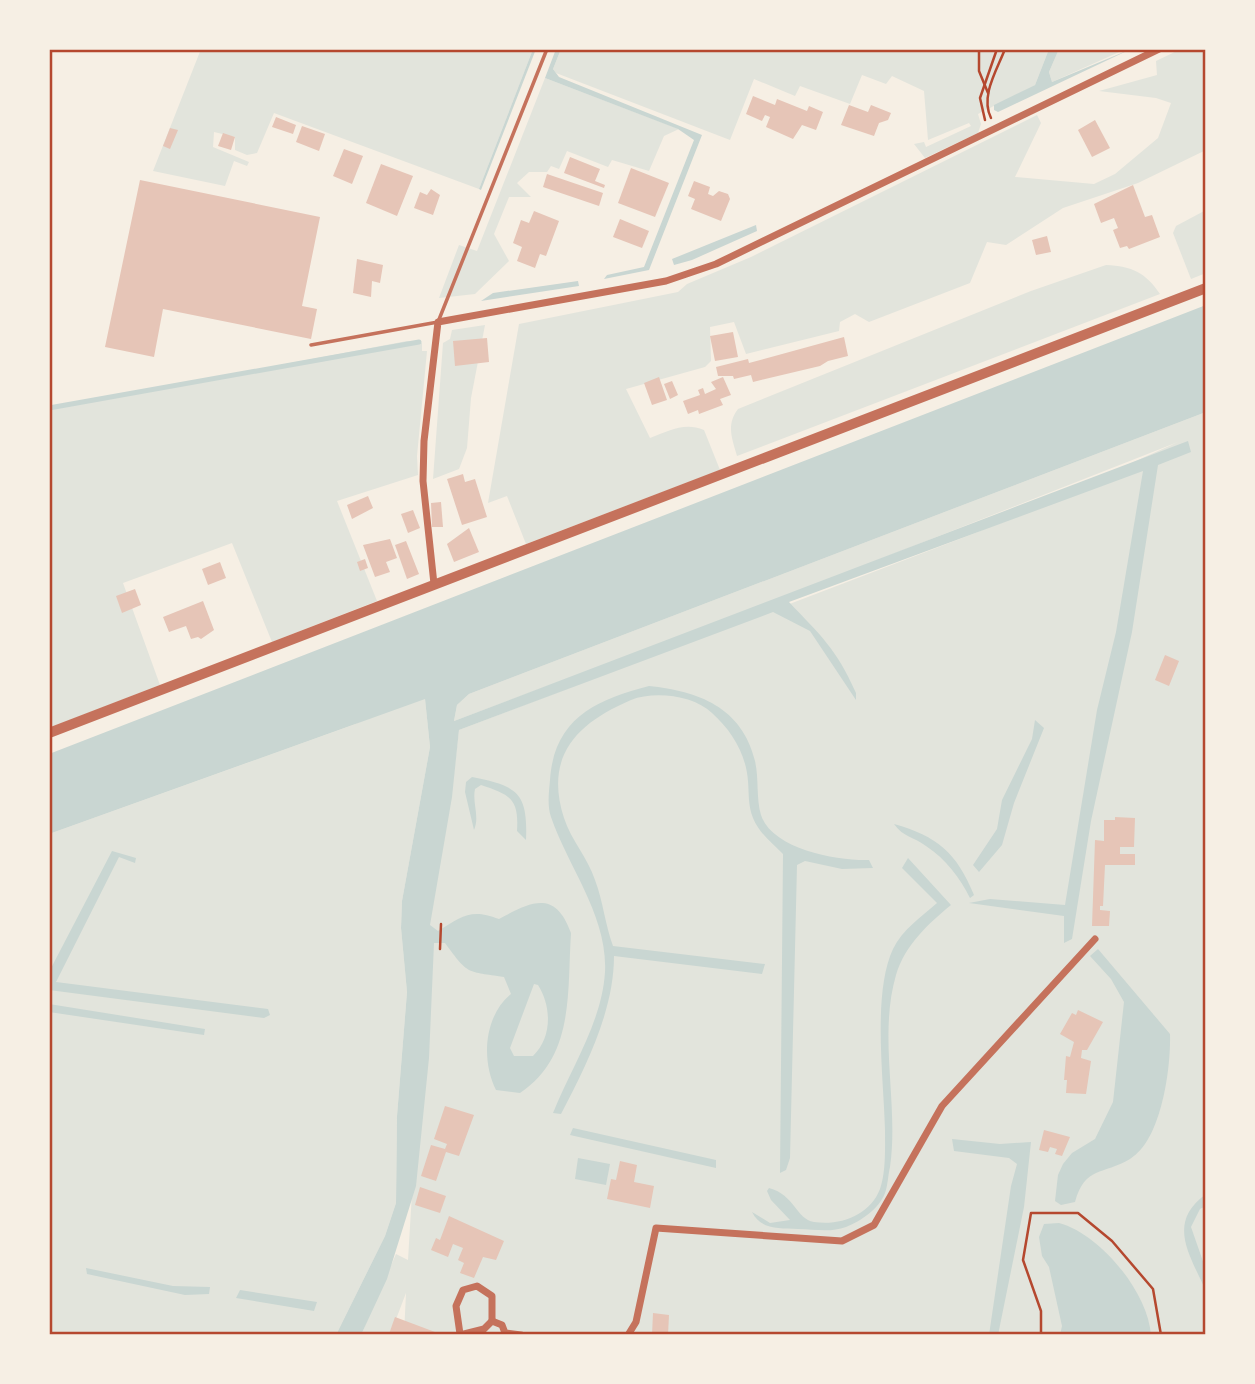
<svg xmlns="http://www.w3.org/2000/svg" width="1255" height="1384" font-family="Raleway,sans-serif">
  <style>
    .green { fill: #e2e4dc }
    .water { fill: #c9d6d2; fill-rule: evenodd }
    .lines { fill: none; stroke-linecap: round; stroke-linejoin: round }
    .stream { stroke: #c9d6d2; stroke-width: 5 }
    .building { fill: #e6c5b7 }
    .path { stroke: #b5482f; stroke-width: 2.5 }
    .service { stroke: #c5725c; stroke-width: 3.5 }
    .minor { stroke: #c5725c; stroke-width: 7 }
    .tertiary { stroke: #c5725c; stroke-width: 10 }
    .neatline { fill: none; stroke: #b5482f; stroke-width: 2.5 }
  </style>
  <rect width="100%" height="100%" fill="#f6efe4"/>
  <g class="green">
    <path d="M201 49H533L479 189 274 113 257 153 247 155 235 150V137L214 132 213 147 249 162 247 166 234 161 225 186 153 171Z"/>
    <path d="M561 49H1049L1035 85 978 114 981 124 978 133 925 158 914 144 924 142 926 147 971 126 969 123 928 140 924 91 892 76 886 84 862 75 850 104 800 86 795 96 754 79 730 140 556 73 553 69Z"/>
    <path d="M1059 49H1126L1052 82 1049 72Z"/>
    <path d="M1181 49H1206V150L1138 183 1063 208 1006 245 987 242 970 283 869 322 855 314 840 322 839 331 746 354 734 322 710 327 711 361 705 367 626 389 650 438C669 431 684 422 704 430L720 470 526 544 507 496 488 503 519 324 678 292 687 284 751 257 1037 115 1041 123 1015 177 1094 184 1115 174 1158 138 1171 103 1156 98 1099 91 1157 75 1156 61Z"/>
    <path d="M545 78 679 129 664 136 649 171 612 160 608 167 567 151 559 169 551 166 547 172H529L517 183 531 197H509L494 234 509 261 475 294 439 298 459 245 477 251Z"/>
    <path d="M1206 210V273L1191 279 1173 233 1176 226Z"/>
    <path d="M1106 265C1132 266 1146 273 1160 294L737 456C732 438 726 425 738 409L1031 291Z"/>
    <path d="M485 325 471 398 467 448 459 469 433 479 443 343 450 339 452 330Z"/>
    <path d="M407 341 422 343V351H427L417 456 418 475 337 501 377 601 272 642 232 543 123 583 160 685 49 728V409Z"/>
    <path d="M1206 412V1335H404L406 1293 390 1335H361L396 1254 408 1260 430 889 453 781 459 730 978 532 1178 442 761 606 454 721 457 705 469 694Z"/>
    <path d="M417 697 425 699 430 747 402 901 401 928 407 992 397 1116 396 1203 385 1236 336 1335H49V834L353 725Z"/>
  </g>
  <g class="water">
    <path d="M533 49H536L481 190 479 189Z"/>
    <path d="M556 49H561L553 69 559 77 702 135 649 270 604 279 607 275 644 267 694 140 678 129 545 78Z"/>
    <path d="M1049 49H1059L1049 72 1052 82 1131 49 998 112 994 110V105L1035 85Z"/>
    <path d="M756 225 757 231 692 260 674 265 672 259Z"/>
    <path d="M578 281 579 286 481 301 493 293Z"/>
    <path d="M1206 305V412L469 694 457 705 454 721 1188 441 1191 452 1158 465 1132 632 1091 821 1072 939 1064 943V916L969 903 990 899 1065 905 1097 710 1116 632 1143 471 789 602C821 636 836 648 856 693V700L810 631 773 612 459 730 452 797 430 925 438 931C462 916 471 908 499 919 531 902 555 889 571 933 567 992 575 1056 520 1093L496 1090C481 1060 484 1016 511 994L504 977C467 971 469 976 445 943H434L429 1058 416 1186 387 1279 361 1335H336L385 1236 396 1203 397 1116 407 992 401 928 402 901 430 747 425 699 49 834V754ZM534 984 538 985C552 1007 552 1038 533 1056H514L510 1048Z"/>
    <path d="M649 686C698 691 742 707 755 761 759 778 756 798 761 815 772 849 837 861 869 860L873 868 842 869 805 861 797 865 790 1158 786 1170 780 1173 783 854C772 843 759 833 753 818 748 806 749 794 748 781 746 754 732 731 712 713 693 695 654 691 631 700 577 723 544 756 564 818 571 840 588 858 595 880 603 901 605 924 613 946L765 964 762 974 614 956C614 1011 586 1066 561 1114L553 1113C571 1068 602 1022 605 972 608 916 568 867 551 817 547 805 549 792 550 780 554 719 595 700 649 686Z"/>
    <path d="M1035 720 1044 728 1014 803 1002 845 979 872 973 865 997 829 1002 800 1032 739Z"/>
    <path d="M472 777C517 786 528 792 526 840L517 831C519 799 511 795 481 785L475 789C472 803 480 816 474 830L465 792 466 782Z"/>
    <path d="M894 824C937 836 957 853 974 895L970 898C960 878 946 859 926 846 914 837 903 837 894 824Z"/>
    <path d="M112 851 136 858 135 863 119 857 56 982 268 1009 270 1015 264 1018 49 990V972Z"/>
    <path d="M908 858 951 905C928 924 905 945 896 975 878 1037 899 1104 890 1167 888 1175 888 1185 885 1193 879 1209 861 1221 846 1227 830 1233 814 1229 798 1229 779 1228 761 1230 752 1212L770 1223 790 1220 771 1200 767 1191 769 1188C795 1195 796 1219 814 1222 841 1226 870 1215 880 1189 886 1172 885 1149 885 1130 884 1081 872 994 893 949 902 930 921 917 937 903L902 868Z"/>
    <path d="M1098 949 1170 1034C1171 1067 1162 1140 1130 1159 1103 1175 1085 1166 1075 1202L1061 1205 1055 1201 1058 1175 1063 1164 1072 1153 1095 1139 1113 1102 1124 1002 1111 979 1090 956Z"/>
    <path d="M49 1004 205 1029 204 1035 49 1012Z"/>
    <path d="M573 1128 716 1160V1168L570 1135Z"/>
    <path d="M952 1139 1000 1144 1031 1142 1024 1207 998 1335H989L1011 1186 1017 1164 1009 1158 954 1151Z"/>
    <path d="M578 1158 610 1164 606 1185 575 1179Z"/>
    <path d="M1206 1194V1206L1200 1209 1191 1227 1206 1270V1291C1190 1255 1166 1223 1206 1194Z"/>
    <path d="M1059 1223C1100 1234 1148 1292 1151 1335H1060L1062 1326 1049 1267 1042 1256 1039 1237 1044 1224Z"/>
    <path d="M86 1268 173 1286 210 1287 209 1294 185 1295 87 1274Z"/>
    <path d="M240 1290 317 1302 314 1311 236 1298Z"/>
  </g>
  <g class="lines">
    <path class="stream" d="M49 408 419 342"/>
  </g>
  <g class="building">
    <path d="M753 96 775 105 777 99 807 111 809 106 823 112 816 130 802 125 793 139 766 127 770 117 765 115 762 121 746 114Z"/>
    <path d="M849 105 868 112 871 105 891 113 888 120 879 123 874 136 841 125Z"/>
    <path d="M276 117 296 125 293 134 272 127Z"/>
    <path d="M1095 120 1110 148 1092 157 1078 130Z"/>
    <path d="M302 126 325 134 319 151 296 142Z"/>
    <path d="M170 128 178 130 170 149 163 146Z"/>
    <path d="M223 133 235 137 231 150 218 146Z"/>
    <path d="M344 149 363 156 352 184 333 176Z"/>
    <path d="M570 157 600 169 595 181 605 185 604 188 564 173Z"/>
    <path d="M381 164 413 176 397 216 366 203Z"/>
    <path d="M631 168 669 183 655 217 618 203Z"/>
    <path d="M547 174 603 193 599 206 543 187Z"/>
    <path d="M140 180 320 217 302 306 317 309 311 339 163 309 154 357 105 347Z"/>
    <path d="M694 181 710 187 708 194 713 196 719 191 728 194 730 199 721 221 691 209 695 199 688 196Z"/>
    <path d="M1133 185 1145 217 1152 215 1160 237 1129 249 1127 246 1120 248 1113 230 1118 228 1114 218 1101 223 1094 204Z"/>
    <path d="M431 189 440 195 433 215 414 208 420 192 427 195Z"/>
    <path d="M534 211 559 221 546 256 540 254 535 268 517 261 522 247 513 243 521 220 529 223Z"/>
    <path d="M620 219 649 231 642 248 613 237Z"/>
    <path d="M1047 236 1051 252 1036 255 1032 240Z"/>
    <path d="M357 259 383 265 380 283 372 281 371 297 353 293Z"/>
    <path d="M733 332 738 357 715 361 710 336Z"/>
    <path d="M844 337 848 356 828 361 820 366 753 382 751 375 734 379 733 376H718L716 367 748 359 749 363Z"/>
    <path d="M487 338 489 362 455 366 453 341Z"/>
    <path d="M659 377 667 400 652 405 644 383Z"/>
    <path d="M723 377 731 395 720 399 723 405 699 414 698 410 688 414 683 401 700 395 698 390 703 388 705 394 716 389 711 382Z"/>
    <path d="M672 381 678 395 670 399 664 384Z"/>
    <path d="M463 474 465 482 475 479 487 517 462 525 447 479Z"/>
    <path d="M368 496 373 508 352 519 347 505Z"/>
    <path d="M441 502 443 527H432L431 503Z"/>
    <path d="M413 510 420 528 408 533 401 514Z"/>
    <path d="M469 528 479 552 454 562 447 544Z"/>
    <path d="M390 539 397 558 386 562 390 572 375 577 363 545Z"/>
    <path d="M406 541 419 574 407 579 395 545Z"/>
    <path d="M365 559 368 568 360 571 357 562Z"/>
    <path d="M220 562 226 578 208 585 202 569Z"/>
    <path d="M135 589 141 605 122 613 116 596Z"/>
    <path d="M203 601 214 630 201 639 198 637 191 639 186 626 169 632 163 617Z"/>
    <path d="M1165 655 1179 661 1169 686 1155 680Z"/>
    <path d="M1115 817 1135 818 1134 847H1120V854H1135V865H1105L1103 906H1100V910L1110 911 1109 926H1092L1095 840 1104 841V820H1115Z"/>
    <path d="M1078 1010 1103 1022 1087 1050H1082L1081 1058 1091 1061 1086 1094 1066 1093 1067 1080H1064L1066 1056 1070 1057 1074 1042 1060 1034 1072 1013 1076 1015Z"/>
    <path d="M445 1106 474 1115 459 1156 446 1152 436 1181 421 1176 431 1145 445 1149 447 1144 434 1139Z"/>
    <path d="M1044 1130 1070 1137 1062 1156 1055 1154 1057 1149 1050 1147 1048 1152 1039 1150Z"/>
    <path d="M620 1161 637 1165 634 1182 654 1186 650 1208 607 1199 611 1179 616 1180Z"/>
    <path d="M420 1187 446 1196 440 1213 415 1205Z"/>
    <path d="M449 1216 504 1241 496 1260 483 1257 474 1278 460 1273 464 1263 458 1260 463 1248 453 1244 448 1257 431 1250 436 1238 440 1240Z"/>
    <path d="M653 1313 669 1315 668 1335H652Z"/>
    <path d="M395 1317 435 1332 434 1335 389 1334Z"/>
  </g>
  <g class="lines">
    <g class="path">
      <path d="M979 49V71L988 93"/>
      <path d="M991 118C980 96 997 70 1005 49"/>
      <path d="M985 120 980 98 997 49"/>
      <path d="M440 949 441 924"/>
      <path d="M1041 1335V1311L1023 1260 1031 1213H1078L1112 1241 1153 1289 1161 1335"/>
    </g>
    <path class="service" d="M311 345 438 322 547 49"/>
    <g class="minor">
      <path d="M434 584 423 481 424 441 438 322 666 281 716 264 1159 49"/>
      <path d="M460 1334 456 1306 463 1290 477 1286 492 1296V1321"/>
      <path d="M460 1335 484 1329 492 1321 502 1325 505 1333 521 1335"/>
      <path d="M628 1335 636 1322 656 1228 842 1241 874 1225 942 1106 1095 939"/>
    </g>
    <path class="tertiary" d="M49 733 1206 288"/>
  </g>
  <rect width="1255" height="1384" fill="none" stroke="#f6efe4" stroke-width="102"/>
  <rect x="51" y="51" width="1153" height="1282" class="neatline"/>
</svg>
